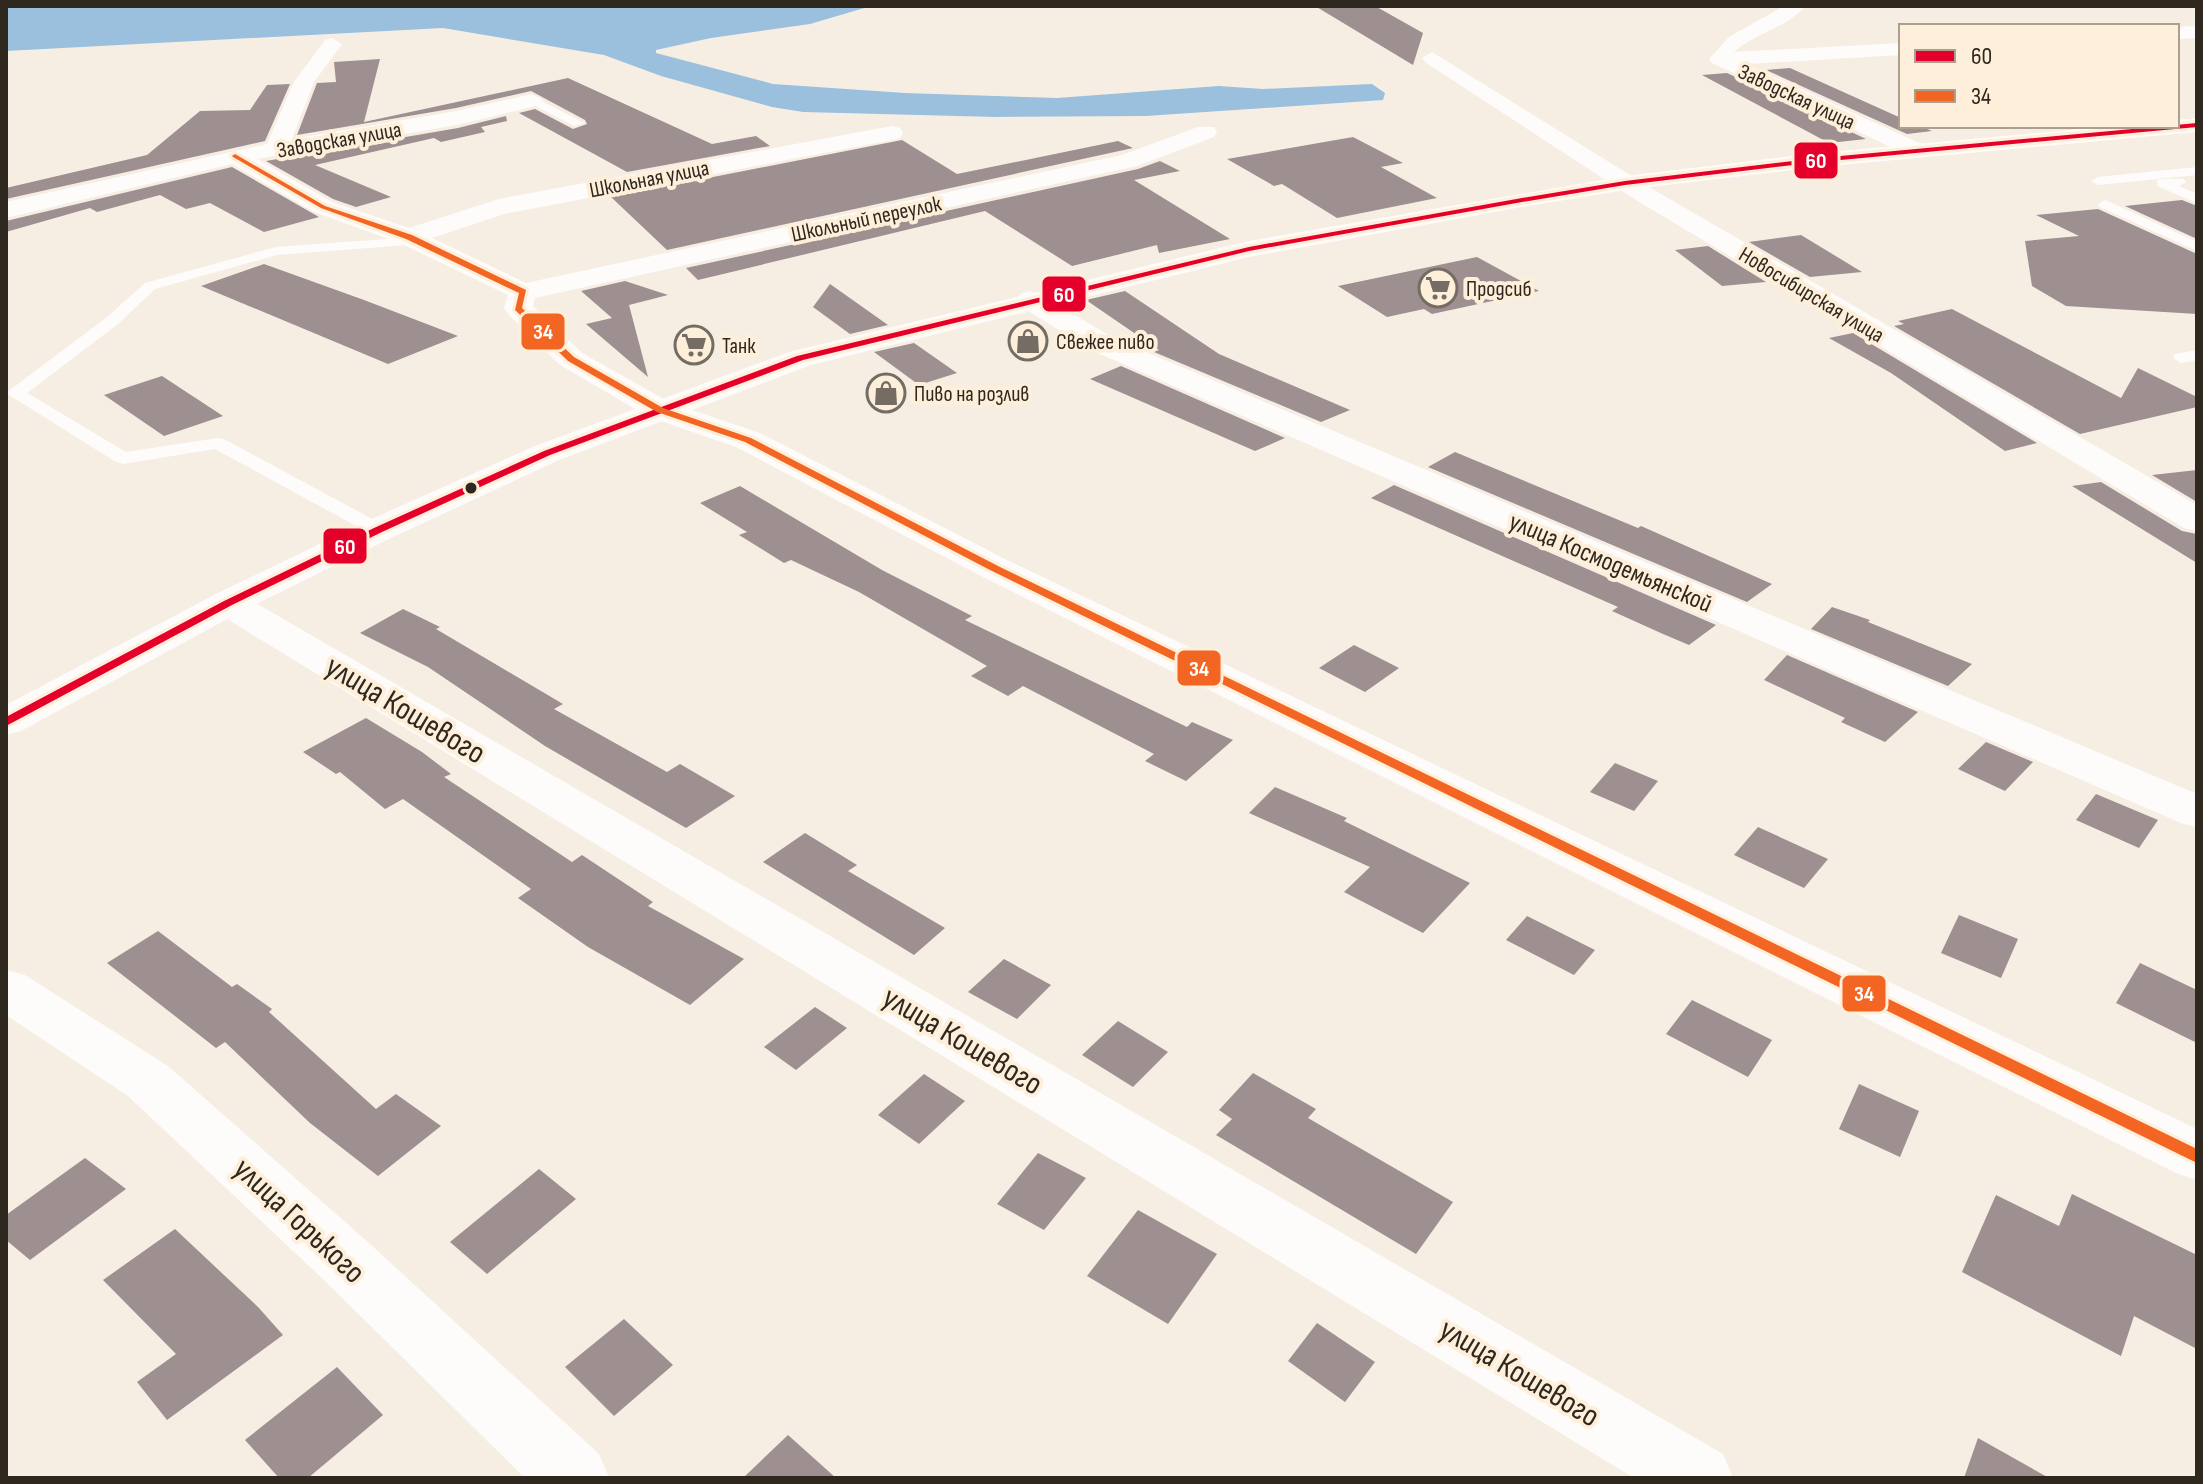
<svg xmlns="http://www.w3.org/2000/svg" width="2203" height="1484" font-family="'Sofia Sans Condensed',sans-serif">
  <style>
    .water { fill: #9ac0de }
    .building { fill: #9e8f90 }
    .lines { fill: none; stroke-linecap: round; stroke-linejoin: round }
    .lane { fill: #fefcfb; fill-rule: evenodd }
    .street { fill: #fefcfb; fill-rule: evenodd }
    .secondary { fill: #fefcfb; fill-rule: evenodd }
    .bus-1-casing { stroke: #feefda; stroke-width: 6 }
    .bus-2-casing { stroke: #feefda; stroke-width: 6 }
    .bus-1 { fill: #e4002b; fill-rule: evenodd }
    .bus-2 { fill: #f26522; fill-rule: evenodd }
    .bus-dot { fill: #2f281e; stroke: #feefda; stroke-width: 3 }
    .labels { text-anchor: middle; stroke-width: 8; stroke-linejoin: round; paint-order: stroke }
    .far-street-label { font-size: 22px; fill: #2f281e; stroke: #feefda }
    .far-poi-label { font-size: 22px; fill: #2f281e; stroke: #feefda; text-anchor: start }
    .street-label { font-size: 26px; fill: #2f281e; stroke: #feefda }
    .near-street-label { font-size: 32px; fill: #2f281e; stroke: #feefda }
    .line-badge { stroke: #feefda; stroke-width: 3 }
    .badge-label { font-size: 22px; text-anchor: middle; font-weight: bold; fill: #fff }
  </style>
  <rect width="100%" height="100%" fill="#f6eee2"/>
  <path class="water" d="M6 6H871L810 24 711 38 656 50V53L773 84 905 93 1057 98 1219 86 1263 89 1372 84 1385 93 1383 100 1146 116 996 117 803 112 772 107 661 76 604 55 443 28 6 51Z"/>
  <g class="building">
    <path d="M1315 6H1375L1423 33 1413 65Z"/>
    <path d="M380 59 364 122 568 78 712 144 756 136 770 146 627 172 519 113 535 109 573 129 587 124 585 120 531 91 456 108 297 135 317 83 336 82 334 62Z"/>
    <path d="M1790 68 1901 118V126H1920L1932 131 1907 134 1766 70Z"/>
    <path d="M1727 73 1866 139 1829 143 1702 75Z"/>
    <path d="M290 84 265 141 6 199V188L147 155 200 111 250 110 267 85Z"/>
    <path d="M506 116 507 121 481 127 485 132 441 142 434 138 315 165 391 197 356 207 333 199 266 161 458 128Z"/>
    <path d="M1353 137 1403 163 1381 167 1437 198 1337 218 1282 184 1274 186 1227 159Z"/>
    <path d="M902 140 957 174 1118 141 1133 148 667 250 611 197Z"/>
    <path d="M1160 161 1180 171 1134 180 1230 239 1159 253 1157 245 1072 266 985 211 698 280 686 268 1138 169Z"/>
    <path d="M232 167 319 217 264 232 210 203 186 209 160 195 97 212 90 208 6 232V221Z"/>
    <path d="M2182 200 2197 206V239L2125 206Z"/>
    <path d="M2098 209 2197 254V314L2066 306 2032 286 2025 241 2079 236 2036 215Z"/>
    <path d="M1801 235 1862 272 1810 277 1749 242Z"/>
    <path d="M1708 246 1766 282 1722 286 1675 250Z"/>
    <path d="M1477 257 1539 291 1432 314 1424 309 1387 317 1338 286Z"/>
    <path d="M264 264 364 300 458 336 388 364 201 286Z"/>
    <path d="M625 281 668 295 629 305 648 377 586 324 612 318 581 291Z"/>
    <path d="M830 284 888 325 850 334 813 307Z"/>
    <path d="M1125 291 1219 354 1350 410 1321 422 1154 352 1159 350 1086 300Z"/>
    <path d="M1952 309 2121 398 2138 368 2197 397V407L2080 434 1894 326 1904 324 1898 321Z"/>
    <path d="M1853 333 2037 443 2005 451 1891 373 1829 338Z"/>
    <path d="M914 343 957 373 919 385 874 352Z"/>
    <path d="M1121 366 1285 438 1255 451 1090 379Z"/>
    <path d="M162 376 223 416 164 436 104 395Z"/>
    <path d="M1455 452 1638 528 1641 526 1772 584 1747 602 1428 467Z"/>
    <path d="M2197 470V502L2152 475Z"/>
    <path d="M2101 482 2182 531 2197 534V563L2072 486Z"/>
    <path d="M1394 485 1716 625 1689 645 1663 634 1612 611 1618 607 1371 498Z"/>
    <path d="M740 486 882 570 972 616 965 620 1187 727 1192 722 1233 740 1186 781 1145 761 1154 754 1023 686 1008 696 971 676 987 666 859 592 791 560 784 563 739 535 747 532 700 503Z"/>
    <path d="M1832 607 1870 620 1868 622 1972 664 1948 686 1811 629Z"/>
    <path d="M403 609 440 627 436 629 563 704 554 709 667 772 680 764 735 796 686 828 545 746 428 667 360 633Z"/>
    <path d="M1354 645 1399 668 1365 692 1319 668Z"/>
    <path d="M1787 655 1918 712 1885 742 1841 722 1845 718 1764 680Z"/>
    <path d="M366 718 422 752 451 774 444 777 572 862 582 855 653 902 648 906 744 959 690 1005 588 947 518 898 531 889 403 799 385 809 340 772 336 774 303 752Z"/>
    <path d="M1986 742 2033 762 2005 791 1958 769Z"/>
    <path d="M1615 763 1658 781 1634 811 1590 792Z"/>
    <path d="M1275 787 1347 818 1344 821 1470 883 1423 933 1344 892 1370 867 1249 813Z"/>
    <path d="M2096 794 2158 820 2139 848 2076 820Z"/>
    <path d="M1758 827 1828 859 1804 888 1734 855Z"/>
    <path d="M805 833 857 865 848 871 945 928 914 955 763 862Z"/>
    <path d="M1959 915 2018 939 2001 978 1941 953Z"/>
    <path d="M1527 916 1595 950 1574 975 1506 940Z"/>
    <path d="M158 931 232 987 237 984 272 1009 269 1012 376 1109 396 1094 441 1126 378 1176 310 1123 225 1042 216 1048 107 963Z"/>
    <path d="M1004 959 1051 985 1017 1019 968 992Z"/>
    <path d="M2140 963 2197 990V1043L2116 1003Z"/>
    <path d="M1692 1000 1772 1040 1748 1077 1666 1034Z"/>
    <path d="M815 1007 847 1028 796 1070 764 1047Z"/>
    <path d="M1118 1021 1168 1052 1133 1087 1082 1055Z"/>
    <path d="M1253 1073 1316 1109 1308 1118 1453 1202 1416 1254 1216 1135 1232 1119 1219 1110Z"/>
    <path d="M924 1074 965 1101 919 1144 878 1115Z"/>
    <path d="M1859 1084 1919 1111 1900 1157 1839 1129Z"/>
    <path d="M1038 1153 1086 1178 1044 1230 997 1204Z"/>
    <path d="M85 1158 126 1189 30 1260 6 1240V1215Z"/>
    <path d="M539 1169 576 1199 487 1274 450 1242Z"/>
    <path d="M2072 1194 2197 1255V1349L2134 1316 2121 1356 1962 1272 1996 1195 2059 1226Z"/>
    <path d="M1138 1210 1217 1254 1168 1324 1087 1276Z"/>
    <path d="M175 1229 258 1307 283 1335 167 1420 137 1382 176 1354 103 1280Z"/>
    <path d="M624 1319 673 1365 614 1416 565 1367Z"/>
    <path d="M1317 1323 1375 1362 1345 1402 1288 1361Z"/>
    <path d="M337 1367 383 1415 308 1478H279L245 1440Z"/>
    <path d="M788 1435 836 1478H743Z"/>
    <path d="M1978 1438 2049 1478H1964Z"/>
  </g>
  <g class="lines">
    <g class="lane">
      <path d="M528 98H536L584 123 574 126 528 102Z"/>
      <path d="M2197 167V175L2098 185 2091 181 2098 177Z"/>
      <path d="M2162 179H2184L2186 182 2179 186 2197 194V203L2157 186V180Z"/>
      <path d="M2105 200 2197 242V251L2100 207 2098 204Z"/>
      <path d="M415 237 422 241 420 244 277 255 155 289 118 324 27 393 126 452 218 438 224 439 385 526 388 530 385 534H371L215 449 123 464 116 462 6 393 106 318 145 283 276 247Z"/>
      <path d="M2197 350V360L2181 363 2173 358 2175 354Z"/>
    </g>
    <g class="street">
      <path d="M1784 6H1805C1787 28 1755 33 1734 52L1901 43V55L1746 64 1928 147 1932 152 1928 157H1912L1712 63 1709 59 1729 37Z"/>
      <path d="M2197 26V38L2177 39V27Z"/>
      <path d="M332 38 342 44 314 82 292 139 457 111 532 94 543 100 540 105 457 125 257 159 332 202 409 228 499 199 892 126 900 128 903 133 900 138 892 140 504 214 432 238 526 283 1122 155 1198 127H1214L1217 132 1214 137 1137 166 535 298 533 306 582 353 671 403 760 433 1007 560 2197 1129V1180L2176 1173 981 576 736 447 649 417 560 365 508 314 504 308 508 295 400 243 314 212 232 164 6 218V202L267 144 294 82 325 40Z"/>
      <path d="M1432 52 1654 190 2197 505V531L2184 528 1636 200 1425 62 1422 58Z"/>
      <path d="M1030 291 1040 294 1115 339 2197 794V827L2181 823 1093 351 1020 306 1016 300 1020 294Z"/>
      <path d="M228 591 242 595 1723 1454 1733 1478H1634L214 611 208 603 214 595Z"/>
      <path d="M6 970 25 975 168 1066 370 1244 599 1454 609 1478H525L326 1282 128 1096 6 1015Z"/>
    </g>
    <path class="secondary" d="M2197 118V132L1819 167 1625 190 1522 207 1249 257 811 365 559 460 391 538 242 611 21 731 6 735V705L214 595 365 522 535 446 789 352 1249 241 1625 176 1819 153 2113 126H2177V120Z"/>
    <g class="bus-1-casing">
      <path id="bus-1" d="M2197 123V127L1819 162 1625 185 1522 202 1249 251 803 360 550 455 382 532 232 605 6 726V717L224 601 374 528 544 451 797 356 1249 247 1522 198 1625 181 1819 158Z"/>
    </g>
    <g class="bus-2-casing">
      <path id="bus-2" d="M235 154 325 206 412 235 526 290 522 308 574 357 663 408 751 438 998 566 2197 1149V1163L990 570 745 442 657 412 568 361 515 310 519 293 406 239 321 208 233 157 232 156Z"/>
    </g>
    <use href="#bus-1" class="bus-1"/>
    <use href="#bus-2" class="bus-2"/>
  </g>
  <defs>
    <g id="supermarket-ring" transform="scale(2)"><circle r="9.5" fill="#feefda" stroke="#756d63" stroke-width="1.5"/><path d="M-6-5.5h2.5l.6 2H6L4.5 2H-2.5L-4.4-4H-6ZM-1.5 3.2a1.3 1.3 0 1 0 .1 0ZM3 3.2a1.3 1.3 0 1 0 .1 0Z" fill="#756d63"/></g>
    <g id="shop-ring" transform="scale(2)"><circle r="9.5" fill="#feefda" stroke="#756d63" stroke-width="1.5"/><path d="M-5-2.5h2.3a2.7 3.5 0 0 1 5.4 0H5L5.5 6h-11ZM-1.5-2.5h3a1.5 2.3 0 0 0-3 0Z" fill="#756d63"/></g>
  </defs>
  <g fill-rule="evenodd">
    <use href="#supermarket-ring" x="1438" y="288"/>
    <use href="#shop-ring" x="1028" y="341"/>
    <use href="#supermarket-ring" x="694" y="345"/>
    <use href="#shop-ring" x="886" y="393"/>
  </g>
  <circle class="bus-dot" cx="471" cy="488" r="7"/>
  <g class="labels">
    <g class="far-street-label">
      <text transform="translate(1797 96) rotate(25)" y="8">Заводская улица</text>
      <text transform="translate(339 139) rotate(-10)" y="8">Заводская улица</text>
      <text transform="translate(649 178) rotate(-11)" y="8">Школьная улица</text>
      <text transform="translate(866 218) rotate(-12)" y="8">Школьный переулок</text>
      <text transform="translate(1812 294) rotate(31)" y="8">Новосибирская улица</text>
    </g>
    <g class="far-poi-label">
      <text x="1466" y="296">Продсиб</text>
      <text x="1056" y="349">Свежее пиво</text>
      <text x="722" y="353">Танк</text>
      <text x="914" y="401">Пиво на розлив</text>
    </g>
    <g class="street-label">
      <text transform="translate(1611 562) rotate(23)" y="9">улица Космодемьянской</text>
    </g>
    <g class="near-street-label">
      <text transform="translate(406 709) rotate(31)" y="11">улица Кошевого</text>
      <text transform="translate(963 1040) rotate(31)" y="11">улица Кошевого</text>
      <text transform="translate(300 1220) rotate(43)" y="11">улица Горького</text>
      <text transform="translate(1520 1372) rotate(31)" y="11">улица Кошевого</text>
    </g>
  </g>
  <g class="line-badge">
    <rect x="1793" y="141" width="46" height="39" rx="8" fill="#e4002b"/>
    <rect x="1041" y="275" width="46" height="38" rx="8" fill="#e4002b"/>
    <rect x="520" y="312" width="46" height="39" rx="8" fill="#f26522"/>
    <rect x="322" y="527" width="46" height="38" rx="8" fill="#e4002b"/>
    <rect x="1176" y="649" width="46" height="38" rx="8" fill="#f26522"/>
    <rect x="1841" y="974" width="46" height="39" rx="8" fill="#f26522"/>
  </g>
  <g class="badge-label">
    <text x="1816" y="168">60</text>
    <text x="1064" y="302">60</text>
    <text x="543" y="339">34</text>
    <text x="345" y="554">60</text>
    <text x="1199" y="676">34</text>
    <text x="1864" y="1001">34</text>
  </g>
  <rect width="2203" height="1484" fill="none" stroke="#2f281e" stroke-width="16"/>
  <rect x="1899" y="24" width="280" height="104" fill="#feefda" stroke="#ab9f8f" stroke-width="2"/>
  <rect x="1915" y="50" width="40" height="12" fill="#e4002b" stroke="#ab9f8f" stroke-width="2"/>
  <text x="1971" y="64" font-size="24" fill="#2f281e">60</text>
  <rect x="1915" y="90" width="40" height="12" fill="#f26522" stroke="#ab9f8f" stroke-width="2"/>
  <text x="1971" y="104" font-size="24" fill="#2f281e">34</text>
</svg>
